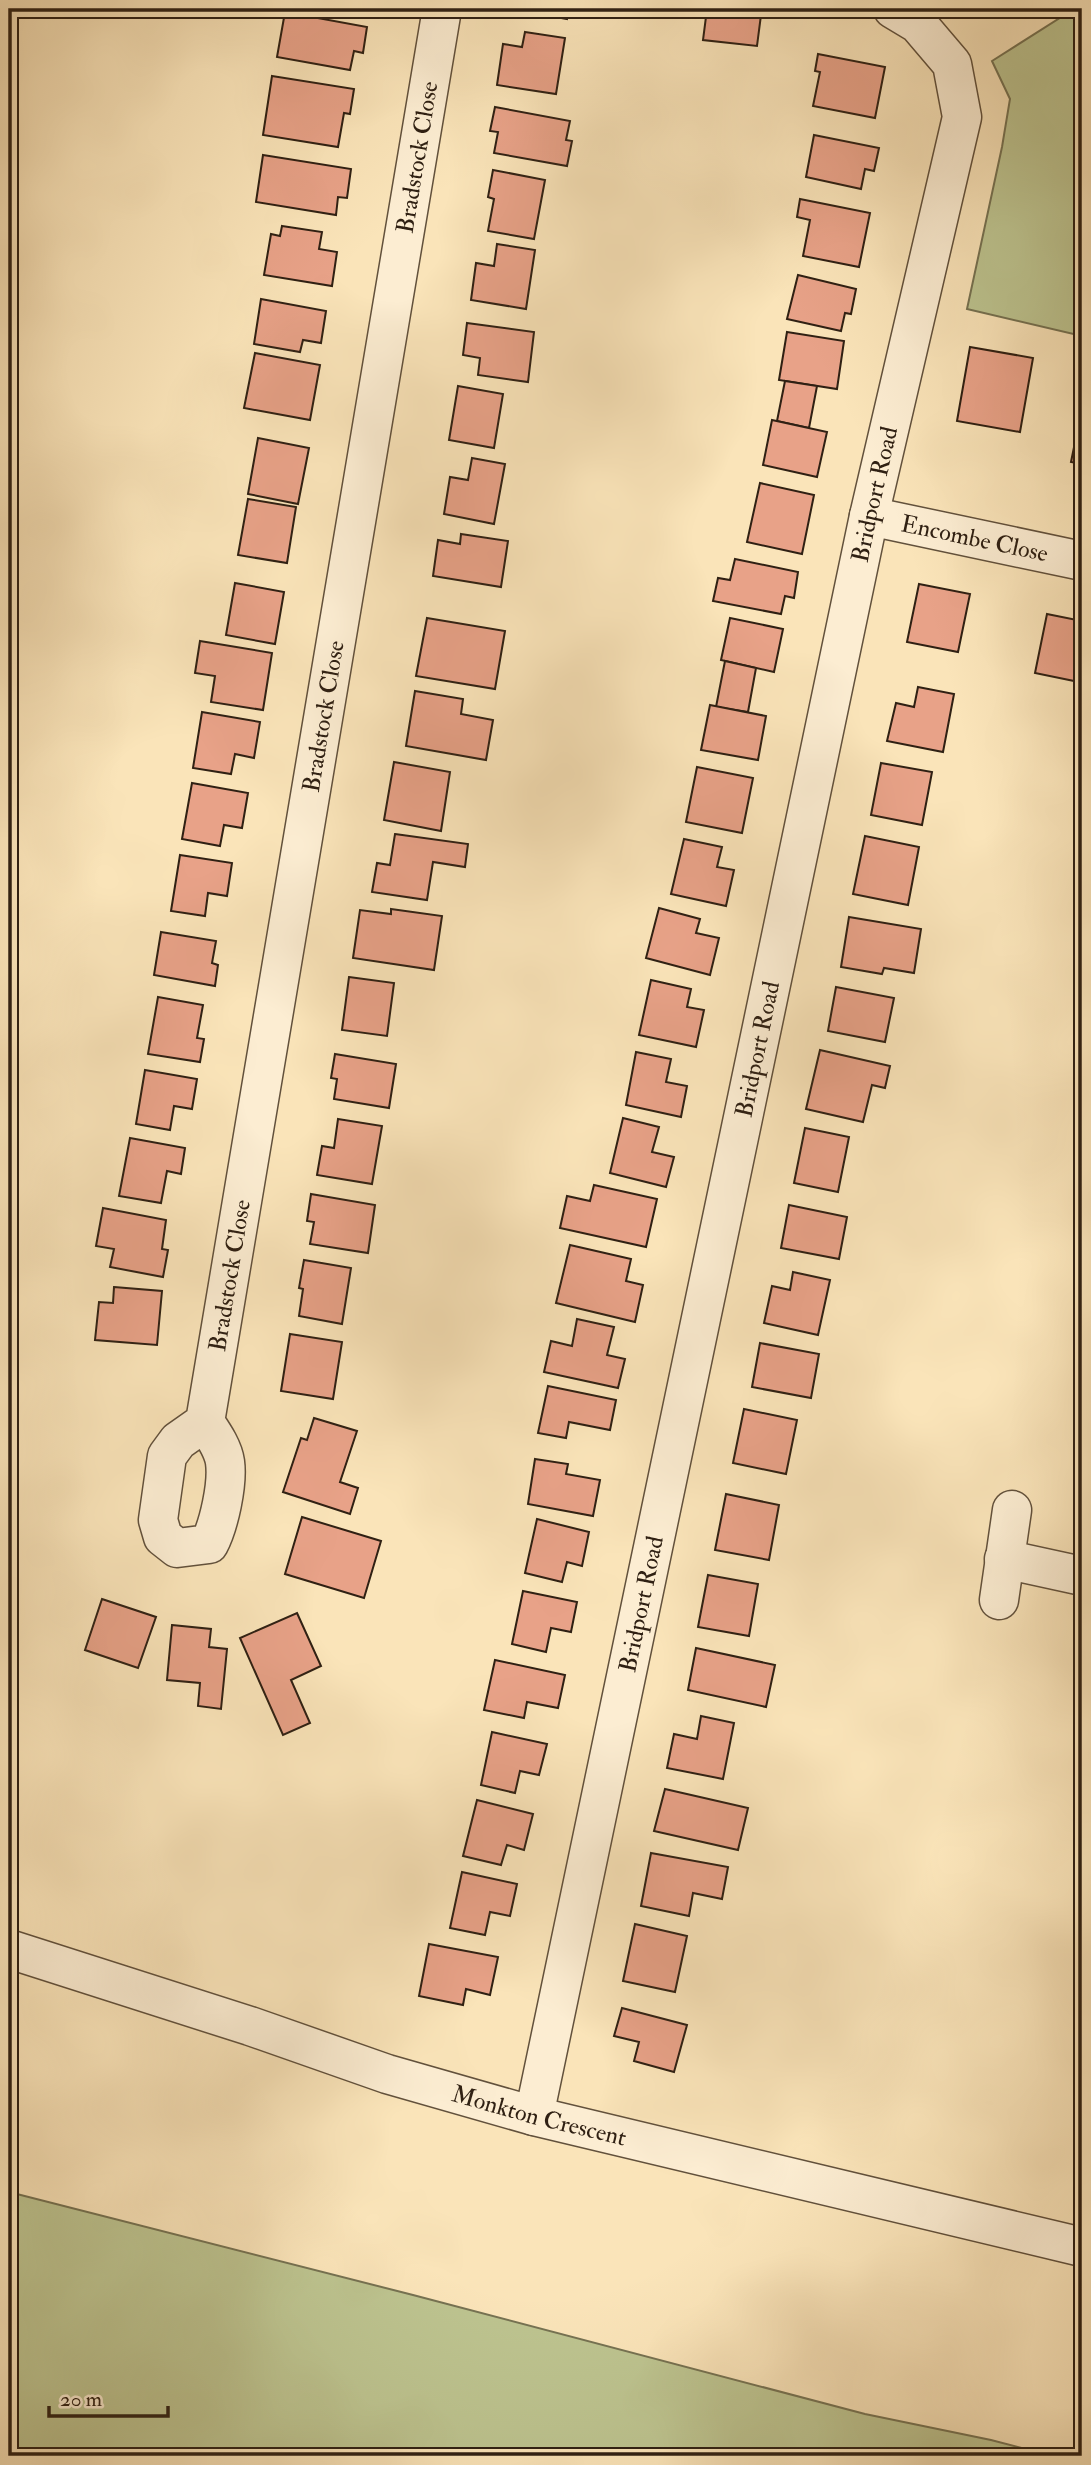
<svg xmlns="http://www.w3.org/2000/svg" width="1091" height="2465" font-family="'IM FELL Double Pica',serif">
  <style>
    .green { fill: #bdc490; stroke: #767252; stroke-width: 2 }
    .building { fill: #e8a288; stroke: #2f2013; stroke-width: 2 }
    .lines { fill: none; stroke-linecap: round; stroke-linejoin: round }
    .street-casing { stroke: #62513c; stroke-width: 41 }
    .street { stroke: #fcedd2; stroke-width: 38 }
    .labels { text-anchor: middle; stroke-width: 5; stroke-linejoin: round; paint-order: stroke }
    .street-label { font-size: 24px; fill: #2f2013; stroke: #fcedd2 }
  </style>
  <rect width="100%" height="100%" fill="#fae4b9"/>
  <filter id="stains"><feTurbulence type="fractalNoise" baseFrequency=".00286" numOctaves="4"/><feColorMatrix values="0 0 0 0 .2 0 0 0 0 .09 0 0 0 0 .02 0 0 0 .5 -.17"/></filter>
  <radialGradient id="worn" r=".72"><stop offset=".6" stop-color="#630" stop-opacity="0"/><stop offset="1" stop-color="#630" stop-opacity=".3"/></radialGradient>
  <g class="green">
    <path d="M1074 9H1082V336L967 309 1002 147 1010 99 992 61Z"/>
    <path d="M9 2192 413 2295 865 2414 991 2440 1052 2456H9Z"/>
  </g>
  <g class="building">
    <path d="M513 9H569L567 19Z"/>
    <path d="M707 9H739L738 12 761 15 757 46 703 40Z"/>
    <path d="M285 12 367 27 363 53 354 51 350 70 277 57Z"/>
    <path d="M525 32 565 38 556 94 497 85 503 44 522 47Z"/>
    <path d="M818 54 885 67 875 118 813 106 820 72 815 71Z"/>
    <path d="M272 76 354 89 350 114 344 113 338 147 263 135Z"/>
    <path d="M495 107 570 121 566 140 572 141 567 166 494 153 498 132 490 131Z"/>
    <path d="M814 135 879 148 874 171 865 169 861 189 806 177Z"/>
    <path d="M263 155 351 169 347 198 338 197 336 215 256 202Z"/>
    <path d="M493 170 545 180 534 239 488 231 494 199 488 197Z"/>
    <path d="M800 199 870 213 859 267 803 256 810 220 797 217Z"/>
    <path d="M282 226 322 232 319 249 337 252 332 286 264 275 271 234 280 236Z"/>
    <path d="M497 244 535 250 526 309 471 300 476 263 494 266Z"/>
    <path d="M798 275 856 289 851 314 845 313 841 331 787 319Z"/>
    <path d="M261 299 326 311 321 343 303 340 300 352 254 344Z"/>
    <path d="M467 323 534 332 528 382 478 375 480 358 463 355Z"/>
    <path d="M787 332 844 341 837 389 779 380Z"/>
    <path d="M970 347 1033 358 1020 432 957 421Z"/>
    <path d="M255 353 320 365 310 420 244 408Z"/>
    <path d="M785 381 817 386 809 428 777 421Z"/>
    <path d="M458 386 503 394 494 448 449 440Z"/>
    <path d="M1082 408V464L1071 462Z"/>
    <path d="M772 420 827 432 817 477 763 465Z"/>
    <path d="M258 438 309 448 298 504 248 494Z"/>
    <path d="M472 458 505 464 494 524 444 514 450 477 468 480Z"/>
    <path d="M760 483 814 495 802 554 747 542Z"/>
    <path d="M248 499 296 507 287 563 238 555Z"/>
    <path d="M461 534 508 541 501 587 433 576 438 540 460 544Z"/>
    <path d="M735 559 798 572 794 598 785 596 781 614 713 601 718 578 730 580Z"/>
    <path d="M235 583 284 592 275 644 226 635Z"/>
    <path d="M919 584 970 594 958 652 907 642Z"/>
    <path d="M1047 614 1082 621V664L1079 682 1035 673Z"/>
    <path d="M427 618 505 631 495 689 416 676Z"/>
    <path d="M730 618 783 629 774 672 721 660Z"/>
    <path d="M200 641 272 653 263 710 211 702 215 676 195 673Z"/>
    <path d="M725 661 756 668 748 712 716 707Z"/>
    <path d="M918 687 954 694 943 752 887 741 896 703 914 707Z"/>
    <path d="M415 691 463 699 461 714 493 720 486 760 406 746Z"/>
    <path d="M710 705 766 716 758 760 701 750Z"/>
    <path d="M202 712 260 722 254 758 235 754 231 774 193 768Z"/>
    <path d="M394 762 450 772 441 831 384 820Z"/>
    <path d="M881 763 932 772 922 825 871 815Z"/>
    <path d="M697 767 753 778 742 833 686 822Z"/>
    <path d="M192 783 248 793 242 828 224 825 220 846 182 839Z"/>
    <path d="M395 834 468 844 465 867 433 862 427 900 372 892 377 863 390 865Z"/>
    <path d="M865 836 919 847 908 905 853 894Z"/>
    <path d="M684 839 722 847 717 867 734 870 726 906 671 894Z"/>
    <path d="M180 855 232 863 227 896 208 893 205 916 171 911Z"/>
    <path d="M659 908 700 919 696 933 719 938 710 975 646 958Z"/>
    <path d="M391 909 442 916 434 970 353 958 360 910 391 914Z"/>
    <path d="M849 917 921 929 914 973 884 968 882 974 841 967Z"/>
    <path d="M161 932 216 941 212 963 218 965 215 986 154 975Z"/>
    <path d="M349 977 394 983 387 1036 342 1030Z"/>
    <path d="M651 980 691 989 687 1007 704 1010 696 1047 639 1035Z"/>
    <path d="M836 987 894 998 885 1042 828 1031Z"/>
    <path d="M158 997 203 1005 197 1038 204 1039 200 1062 148 1054Z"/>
    <path d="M820 1050 890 1066 885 1088 872 1085 863 1122 806 1109Z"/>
    <path d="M636 1052 671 1059 666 1082 687 1086 681 1117 626 1105Z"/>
    <path d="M335 1054 396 1064 389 1108 334 1099 337 1079 331 1078Z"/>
    <path d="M145 1070 197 1079 192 1109 174 1106 170 1130 136 1124Z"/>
    <path d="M623 1118 659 1127 652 1152 674 1157 666 1187 610 1173Z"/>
    <path d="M338 1119 382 1126 372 1184 317 1175 322 1146 334 1148Z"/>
    <path d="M805 1128 849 1137 838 1192 794 1183Z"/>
    <path d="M130 1138 185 1148 181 1174 167 1171 161 1203 119 1196Z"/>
    <path d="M594 1185 657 1199 646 1247 560 1228 567 1196 590 1201Z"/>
    <path d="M311 1194 375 1205 368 1253 310 1244 314 1222 307 1221Z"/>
    <path d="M789 1205 847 1217 839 1259 781 1248Z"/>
    <path d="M103 1208 166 1220 162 1249 168 1250 163 1277 110 1267 114 1249 96 1246Z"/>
    <path d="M570 1245 631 1259 626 1281 643 1285 635 1322 556 1303Z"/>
    <path d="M304 1260 351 1268 342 1324 299 1316 303 1289 299 1288Z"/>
    <path d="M793 1272 830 1280 818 1335 764 1323 772 1286 790 1290Z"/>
    <path d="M114 1287 162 1291 157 1345 95 1340 99 1302 113 1303Z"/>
    <path d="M577 1319 614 1327 607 1355 625 1359 618 1388 544 1372 551 1341 572 1346Z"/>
    <path d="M290 1334 342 1342 333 1399 281 1391Z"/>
    <path d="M760 1343 819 1354 811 1398 752 1387Z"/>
    <path d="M548 1386 616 1400 610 1430 569 1422 566 1438 538 1433Z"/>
    <path d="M744 1409 797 1420 786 1474 733 1463Z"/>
    <path d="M314 1418 357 1431 340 1482 358 1488 350 1514 283 1492 301 1438 307 1440Z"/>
    <path d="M535 1459 568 1464 566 1474 600 1480 593 1516 528 1504Z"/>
    <path d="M726 1494 779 1505 769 1560 715 1550Z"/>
    <path d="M302 1517 381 1541 364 1598 285 1574Z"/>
    <path d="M537 1519 589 1532 582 1566 567 1562 562 1582 525 1573Z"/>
    <path d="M708 1575 758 1584 749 1636 698 1627Z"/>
    <path d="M523 1591 577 1602 571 1632 551 1628 546 1652 512 1644Z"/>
    <path d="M102 1599 156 1617 138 1668 85 1650Z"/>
    <path d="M297 1613 321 1666 291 1680 310 1723 283 1735 240 1638Z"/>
    <path d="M172 1625 211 1629 209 1647 227 1649 221 1709 198 1706 200 1683 167 1680Z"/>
    <path d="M696 1648 775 1665 766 1707 688 1690Z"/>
    <path d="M495 1660 565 1675 558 1708 527 1702 524 1718 484 1710Z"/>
    <path d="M701 1716 734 1723 723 1779 667 1768 674 1734 697 1739Z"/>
    <path d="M492 1732 547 1744 539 1775 520 1771 515 1793 481 1785Z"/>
    <path d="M665 1789 748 1808 738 1850 654 1831Z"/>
    <path d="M477 1800 533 1814 524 1850 507 1845 501 1865 463 1856Z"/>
    <path d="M651 1853 728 1867 722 1899 693 1893 689 1916 641 1906Z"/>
    <path d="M462 1872 517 1884 510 1916 490 1912 485 1935 450 1928Z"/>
    <path d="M635 1924 687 1936 675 1992 623 1981Z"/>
    <path d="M429 1944 498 1957 490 1995 466 1989 463 2005 419 1996Z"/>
    <path d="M622 2008 687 2025 674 2072 634 2061 639 2042 614 2036Z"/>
  </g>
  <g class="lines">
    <g class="street-casing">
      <g id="street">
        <path id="s1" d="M869 516 1082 561"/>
        <path id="s2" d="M205 1422 178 1441 167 1456 158 1520 163 1537 177 1548 209 1544C219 1525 228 1484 225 1462 223 1448 213 1434 205 1422L442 9"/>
        <path d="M1004 1559 1082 1576"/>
        <path d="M999 1600 1012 1510"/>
        <path id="s3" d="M9 1949 250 2026 387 2074 534 2116 1082 2247"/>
        <path id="s4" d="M534 2116 869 516 962 117 952 64 918 24 893 9"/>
      </g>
    </g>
    <use href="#street" class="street"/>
  </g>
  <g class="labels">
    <g class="street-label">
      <text dy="8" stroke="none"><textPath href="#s2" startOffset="1596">Bradstock Close</textPath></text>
      <text dy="8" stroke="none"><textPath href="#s4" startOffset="1657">Bridport Road</textPath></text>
      <text dy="8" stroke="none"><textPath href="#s1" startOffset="108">Encombe Close</textPath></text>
      <text dy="8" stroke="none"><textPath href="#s2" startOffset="1029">Bradstock Close</textPath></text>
      <text dy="8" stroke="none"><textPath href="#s4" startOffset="1090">Bridport Road</textPath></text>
      <text dy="8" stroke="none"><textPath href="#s2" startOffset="462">Bradstock Close</textPath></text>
      <text dy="8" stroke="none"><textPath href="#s4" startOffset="523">Bridport Road</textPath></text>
      <text dy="8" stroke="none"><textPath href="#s3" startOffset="556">Monkton Crescent</textPath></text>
    </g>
  </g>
  <rect width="1091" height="2465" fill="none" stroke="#fae4b9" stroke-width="35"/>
  <rect x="10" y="10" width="1070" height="2444" fill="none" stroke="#2f2013" stroke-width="3.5"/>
  <rect x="18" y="18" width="1056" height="2430" fill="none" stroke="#2f2013" stroke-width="2"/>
  <path d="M49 2406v10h119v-10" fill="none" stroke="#2f2013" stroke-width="3.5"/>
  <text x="60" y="2406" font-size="21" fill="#2f2013" stroke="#fcedd2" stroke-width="5" paint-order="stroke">20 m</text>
  <rect width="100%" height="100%" filter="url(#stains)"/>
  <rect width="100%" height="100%" fill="url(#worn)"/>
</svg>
